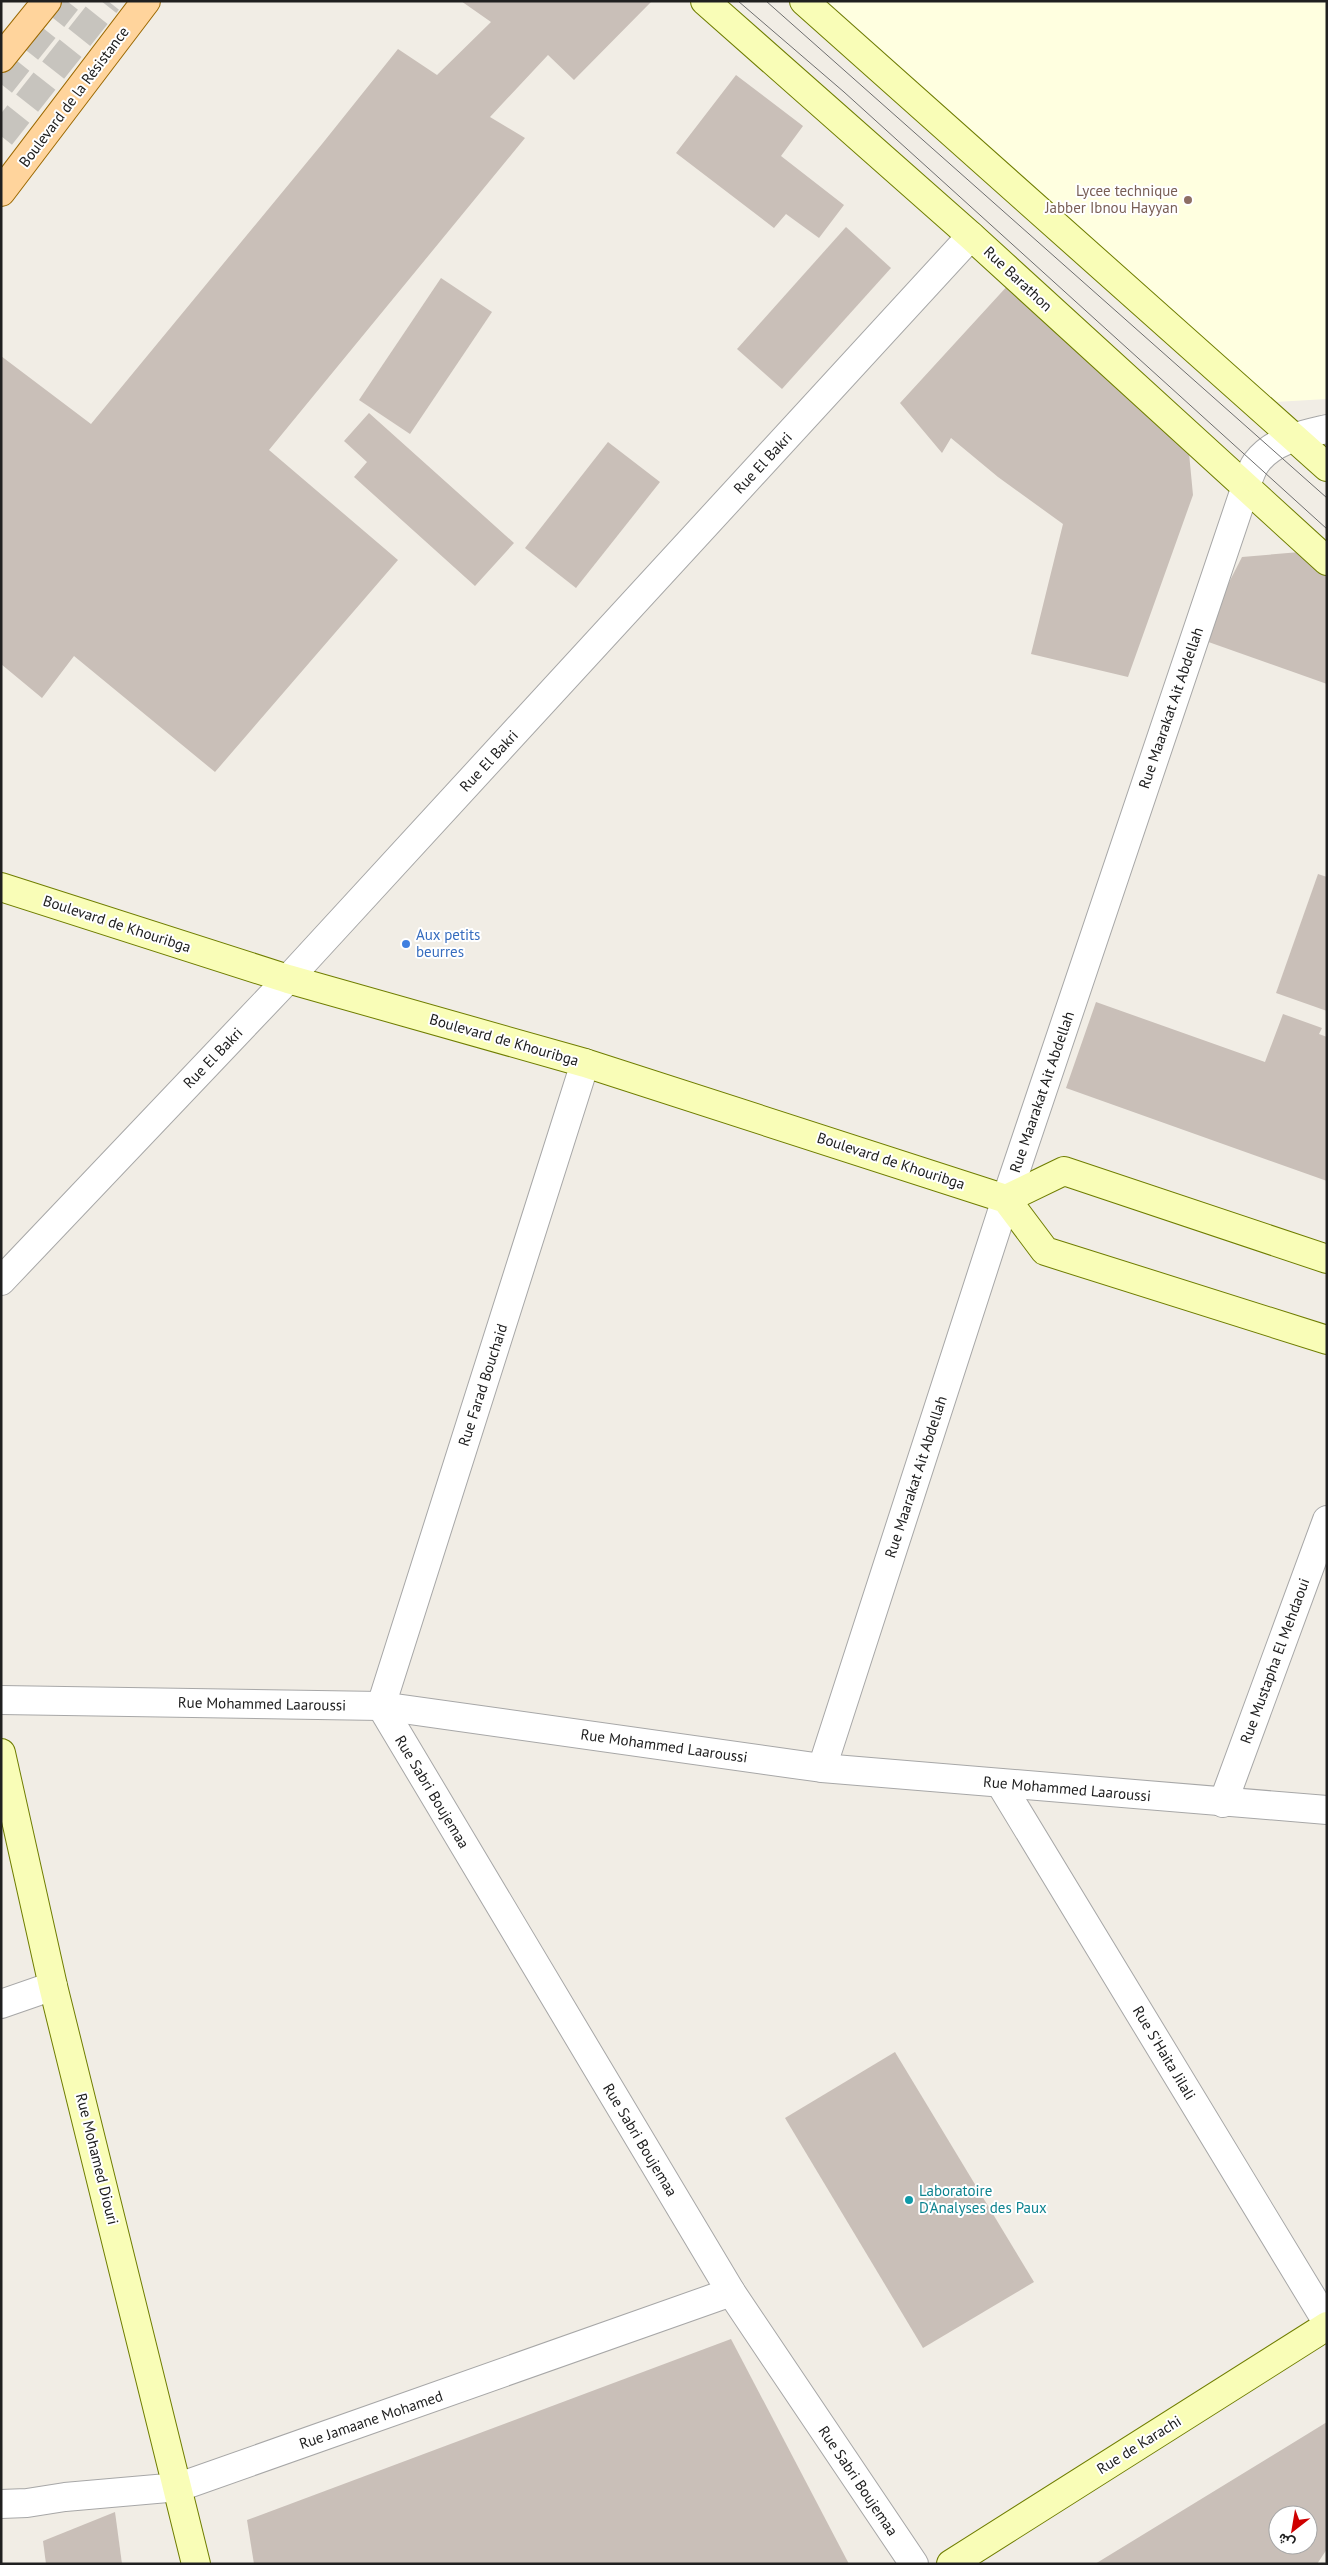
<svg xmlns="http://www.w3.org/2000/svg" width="1328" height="2565" font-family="'PT Sans',Vazirmatn,sans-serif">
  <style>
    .education { fill: #ffffe0 }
    .building { fill: #c9bfb8; fill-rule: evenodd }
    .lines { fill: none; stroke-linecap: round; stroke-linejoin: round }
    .primary-tunnel { stroke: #c7c4be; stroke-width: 28; stroke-dasharray: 28 14; stroke-linecap: butt }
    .street-casing { stroke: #a7a7a7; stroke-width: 30 }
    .secondary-casing { stroke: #6f7d00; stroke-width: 30 }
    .primary-casing { stroke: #9b6800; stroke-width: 30 }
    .street { stroke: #fff; stroke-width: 28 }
    .secondary { stroke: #f9fdb7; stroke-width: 28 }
    .primary { stroke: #ffd49c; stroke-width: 28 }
    .tram { stroke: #6e6e6e; stroke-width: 1 }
    .education-dot { fill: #8d6e63; stroke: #fff; stroke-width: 2 }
    .shop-dot { fill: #3f7fe0; stroke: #fff; stroke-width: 2 }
    .culture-dot { fill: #0f9aa8; stroke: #fff; stroke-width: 2 }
    .labels { text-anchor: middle; stroke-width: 4; stroke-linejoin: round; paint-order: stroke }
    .street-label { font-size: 15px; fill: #202020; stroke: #fff }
    .education-label { font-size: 15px; fill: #785e54; stroke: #fff; text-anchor: end }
    .shop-label { font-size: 15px; fill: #366cbe; stroke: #fff; text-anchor: start }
    .culture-label { font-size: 15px; fill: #0d838f; stroke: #fff; text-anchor: start }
  </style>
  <rect width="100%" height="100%" fill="#f1ede5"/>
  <path class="education" d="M827 1H1327V399L1275 402Z"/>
  <g class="building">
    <path d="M461 1H652L574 80 548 55 490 117 525 138 269 450 398 560 215 772 74 656 42 698 1 664V356L91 424 322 144 398 49 437 75 491 22Z"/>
    <path d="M736 75 803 126 781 156 844 205 819 238 786 214 774 228 676 153Z"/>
    <path d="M846 227 891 268 782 389 737 349Z"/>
    <path d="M441 278 492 312 410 434 359 400Z"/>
    <path d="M1010 283 1189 453 1193 495 1128 677 1031 654 1063 524 998 477 951 438 942 453 900 403Z"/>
    <path d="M369 413 514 543 475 586 354 477 367 462 344 441Z"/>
    <path d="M608 442 660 482 576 588 525 548Z"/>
    <path d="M1300 552 1327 575V684L1200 639 1242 557Z"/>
    <path d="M1318 874 1327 877V1011L1276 993Z"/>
    <path d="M1096 1002 1265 1062 1283 1014 1322 1028 1319 1034 1327 1037V1181L1066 1088Z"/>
    <path d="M895 2052 1034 2282 923 2348 785 2118Z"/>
    <path d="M731 2339 849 2564H254L247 2520Z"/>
    <path d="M1327 2422V2549L1317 2564H1095ZM1278 2515H1308V2545H1278Z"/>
    <path d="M115 2512 122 2564H46L43 2541Z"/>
  </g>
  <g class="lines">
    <g class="primary-tunnel">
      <path d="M1 84 67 1"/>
      <path d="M1 136 108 1"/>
    </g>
    <g class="street-casing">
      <g id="street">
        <path d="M585 1063 381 1706 731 2292 914 2564"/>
        <path d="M1 1281 288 979 971 236"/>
        <path d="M1 1700 381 1706 822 1768 1327 1810"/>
        <path d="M822 1768 1006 1199 1245 489C1248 481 1251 470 1256 463 1273 440 1301 435 1327 429"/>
        <path d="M1000 1783 1327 2322"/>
        <path d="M1223 1803 1327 1520"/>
        <path d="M1 2004 53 1986"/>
        <path d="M1 2504 27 2503 65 2497 179 2487 731 2292"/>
      </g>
    </g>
    <g class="secondary-casing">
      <g id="secondary">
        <path d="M705 1 971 236 1327 561"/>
        <path d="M804 1 1327 467"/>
        <path d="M1 887 288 979 585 1063 1006 1199 1045 1251 1327 1340"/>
        <path d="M1006 1199 1064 1171 1327 1259"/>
        <path d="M1 1753 53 1986 196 2564"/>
        <path d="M951 2564 1327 2326"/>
      </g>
    </g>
    <g class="primary-casing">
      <g id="primary">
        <path d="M1 58 47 1"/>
        <path d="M1 192 146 1"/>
      </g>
    </g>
    <use href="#street" class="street"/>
    <use href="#secondary" class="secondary"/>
    <use href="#primary" class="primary"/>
    <g class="tram">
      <path d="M738 1 844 92 1327 529"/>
      <path d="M766 1 1327 498"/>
    </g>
  </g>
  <circle class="education-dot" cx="1188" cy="200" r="5"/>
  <circle class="shop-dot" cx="406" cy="944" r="5"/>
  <circle class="culture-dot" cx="909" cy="2200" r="5"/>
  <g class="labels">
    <g class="street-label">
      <text transform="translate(74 97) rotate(-53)" y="5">Boulevard de la Résistance</text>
      <text transform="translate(1018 279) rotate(43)" y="5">Rue Barathon</text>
      <text transform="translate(763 463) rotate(-47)" y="5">Rue El Bakri</text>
      <text transform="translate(1171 708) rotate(-71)" y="5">Rue Maarakat Ait Abdellah</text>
      <text transform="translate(489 761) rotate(-47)" y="5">Rue El Bakri</text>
      <text transform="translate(117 924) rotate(18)" y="5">Boulevard de Khouribga</text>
      <text transform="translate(504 1040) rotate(16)" y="5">Boulevard de Khouribga</text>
      <text transform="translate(213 1058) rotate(-46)" y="5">Rue El Bakri</text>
      <text transform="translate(1042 1092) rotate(-71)" y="5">Rue Maarakat Ait Abdellah</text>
      <text transform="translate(891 1161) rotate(18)" y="5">Boulevard de Khouribga</text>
      <text transform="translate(483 1385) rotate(-72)" y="5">Rue Farad Bouchaid</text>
      <text transform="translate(916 1477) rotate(-72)" y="5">Rue Maarakat Ait Abdellah</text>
      <text transform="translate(1275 1661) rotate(-70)" y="5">Rue Mustapha El Mehdaoui</text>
      <text transform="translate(262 1704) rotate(1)" y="5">Rue Mohammed Laaroussi</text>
      <text transform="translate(664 1746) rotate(8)" y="5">Rue Mohammed Laaroussi</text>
      <text transform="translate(1067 1789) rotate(5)" y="5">Rue Mohammed Laaroussi</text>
      <text transform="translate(432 1792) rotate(59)" y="5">Rue Sabri Boujemaa</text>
      <text transform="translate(1164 2053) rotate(59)" y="5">Rue S'Haita Jilali</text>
      <text transform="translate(640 2140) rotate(59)" y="5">Rue Sabri Boujemaa</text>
      <text transform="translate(97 2159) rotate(76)" y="5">Rue Mohamed Diouri</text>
      <text transform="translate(371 2420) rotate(-19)" y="5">Rue Jamaane Mohamed</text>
      <text transform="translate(1139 2445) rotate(-32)" y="5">Rue de Karachi</text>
      <text transform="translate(858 2481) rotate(56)" y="5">Rue Sabri Boujemaa</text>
    </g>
    <g class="education-label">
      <text x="1178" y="196">Lycee technique<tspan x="1178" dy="17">Jabber Ibnou Hayyan</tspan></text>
    </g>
    <g class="shop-label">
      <text x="416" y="940">Aux petits<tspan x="416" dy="17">beurres</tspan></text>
    </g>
    <g class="culture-label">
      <text x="919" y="2196">Laboratoire<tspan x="919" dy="17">D'Analyses des Paux</tspan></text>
    </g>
  </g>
  <rect width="1328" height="2565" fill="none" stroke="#202020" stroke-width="5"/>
  <g transform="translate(1293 2530) rotate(211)"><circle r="24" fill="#ffffff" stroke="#a6a6a6"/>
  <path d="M0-4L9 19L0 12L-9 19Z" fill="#cf0000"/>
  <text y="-8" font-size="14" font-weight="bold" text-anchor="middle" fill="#202020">ش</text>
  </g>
</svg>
